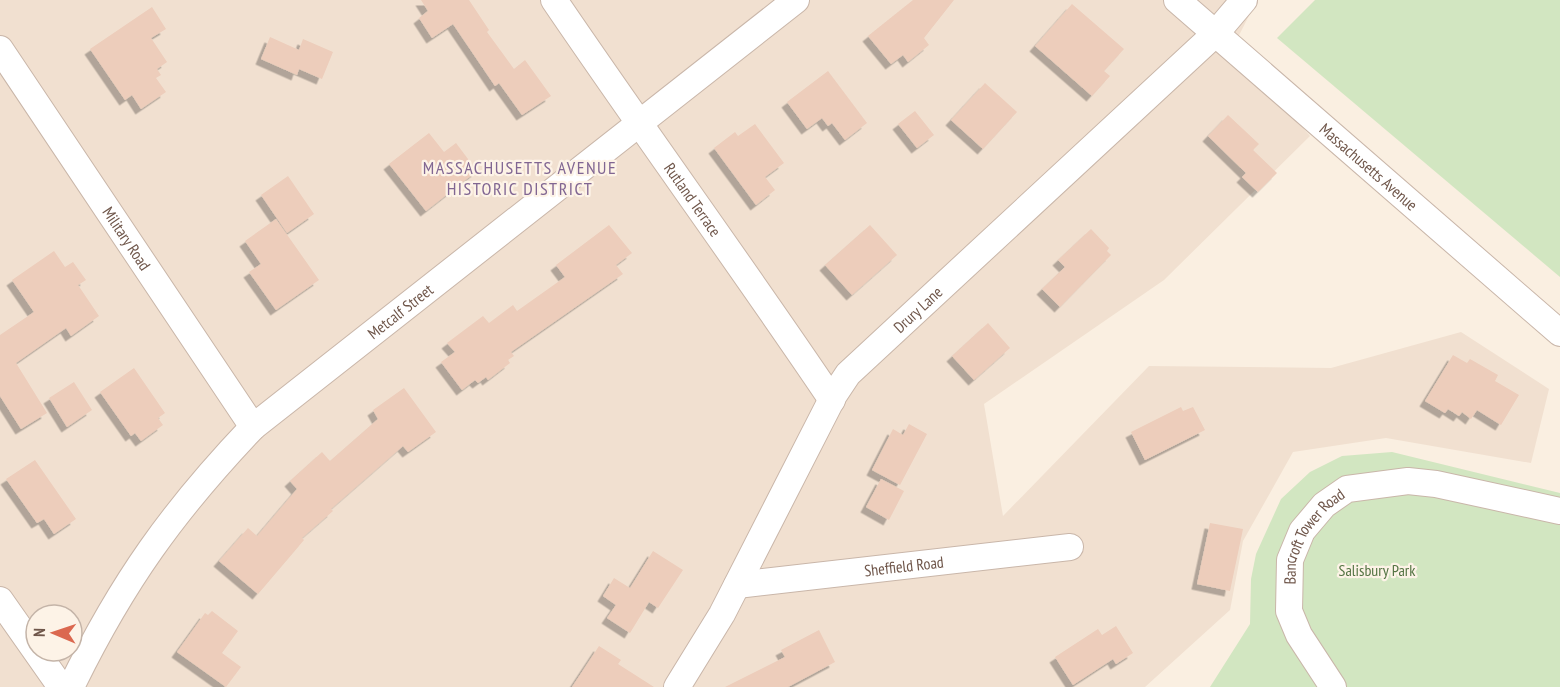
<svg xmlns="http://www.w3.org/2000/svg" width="1560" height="687" font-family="'PT Sans Narrow',sans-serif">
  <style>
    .residential { fill: #f1e0d0; fill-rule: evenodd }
    .green { fill: #d2e6c1 }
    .building { fill: #edcdbb; filter: url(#shadow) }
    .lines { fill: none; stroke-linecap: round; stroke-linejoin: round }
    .street-casing { stroke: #c9b6a9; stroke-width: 28 }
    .street { stroke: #fff; stroke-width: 26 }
    .labels { text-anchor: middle; stroke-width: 4.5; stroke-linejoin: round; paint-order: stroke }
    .street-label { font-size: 16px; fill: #6f564a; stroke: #fdf3e7 }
    .park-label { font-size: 16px; fill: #547443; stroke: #fdf3e7 }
    .neighbourhood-label { font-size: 18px; letter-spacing: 1.5px; fill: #816692; stroke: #fdf3e7 }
  </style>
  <defs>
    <filter id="shadow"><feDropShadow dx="-5.5" dy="5.5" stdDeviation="0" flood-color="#0004"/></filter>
  </defs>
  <rect width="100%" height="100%" fill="#faefe1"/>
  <path class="residential" d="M0 0H1257L1232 49 1310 136 1164 280 984 404 1003 516 1149 366 1331 368 1461 332 1549 389 1531 463 1386 438 1293 452 1243 541 1230 610 1145 687H0ZM36 615H72V651H36Z"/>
  <g class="green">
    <path d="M1315 0H1560V277L1277 38Z"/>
    <path d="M1392 452 1560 493V687H1210L1250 624 1251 579 1256 554 1281 499 1310 472 1342 456Z"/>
  </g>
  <g class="building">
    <path d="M421 0H469L489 30 487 32 514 69 525 60 551 96 522 115 499 83 495 86 453 24 432 38 419 18 428 11Z"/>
    <path d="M913 0H954L924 38 929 45 908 62 903 55 891 64 868 36Z"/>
    <path d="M1072 4 1124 49 1104 71 1110 76 1092 96 1035 46Z"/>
    <path d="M152 7 166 29 151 38 167 62 157 69 161 75 156 78 166 92 141 109 132 95 125 100 90 49Z"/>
    <path d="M270 37 299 50 303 39 333 52 322 79 299 69 297 75 261 59Z"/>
    <path d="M828 71 867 123 845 140 832 123 828 126 822 118 807 129 787 102Z"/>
    <path d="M985 83 1017 112 983 149 951 120Z"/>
    <path d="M915 111 934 135 917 148 898 124Z"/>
    <path d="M1228 115 1259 144 1253 150 1277 173 1258 192 1242 177 1246 173 1208 136Z"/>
    <path d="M755 124 784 163 765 177 775 190 756 205 714 148 735 132 738 136Z"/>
    <path d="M429 133 444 152 456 143 477 171 426 211 389 164Z"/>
    <path d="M288 176 314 214 287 233 261 195Z"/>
    <path d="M276 219 319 280 276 310 249 272 261 264 245 241Z"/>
    <path d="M609 225 632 253 616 265 623 274 511 352 514 356 508 360 510 363 488 380 486 377 478 383 475 380 462 390 441 362 455 352 447 343 483 316 489 323 513 305 517 311 565 277 556 265Z"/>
    <path d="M870 225 897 255 852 295 825 265Z"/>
    <path d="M1091 229 1109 248 1107 251 1111 255 1060 307 1042 289 1065 267 1058 260Z"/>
    <path d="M54 251 65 267 73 262 86 280 78 285 99 316 71 336 66 328 16 363 47 413 21 429 0 396V335L34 312 12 280Z"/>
    <path d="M988 323 1010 348 974 380 952 356Z"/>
    <path d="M1453 355 1467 363 1470 359 1498 375 1495 381 1519 395 1501 425 1477 410 1471 419 1462 412 1459 416 1448 409 1445 413 1425 401Z"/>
    <path d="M134 368 165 413 158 418 163 425 141 441 135 433 131 436 100 392Z"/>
    <path d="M74 382 92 410 67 427 49 398Z"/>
    <path d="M404 388 436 432 408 452 403 446 331 509 333 511 302 538 304 540 258 594 219 561 248 528 257 536 297 489 290 481 322 452 330 461 378 419 373 410Z"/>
    <path d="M1181 407 1183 411 1193 407 1205 430 1145 460 1131 432Z"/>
    <path d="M909 424 927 434 900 485 872 470 893 429 903 435Z"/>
    <path d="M35 460 76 519 54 534 44 519 37 523 6 479Z"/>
    <path d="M881 479 904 491 889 520 866 507Z"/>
    <path d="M1210 523 1243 529 1230 591 1197 584Z"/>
    <path d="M653 551 683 570 658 608 649 602 630 633 607 618 616 605 603 596 614 578 630 588Z"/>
    <path d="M212 611 238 631 222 653 241 667 226 687 177 652 205 613 208 615Z"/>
    <path d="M1116 626 1133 653 1116 664 1113 659 1073 685 1055 657 1098 629 1102 635Z"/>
    <path d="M819 630 835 662 788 687H725L785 657 781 650Z"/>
    <path d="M599 646 621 660 618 664 654 687H572Z"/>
  </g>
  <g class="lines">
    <g class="street-casing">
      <g id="street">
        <path id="s1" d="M554 0C645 134 741 265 832 400"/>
        <path id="s2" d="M1177 0 1560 333"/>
        <path id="s3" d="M0 49 253 427"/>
        <path id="s4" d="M737 585 1070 547"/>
        <path d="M0 600 61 687"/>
        <path id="s5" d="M71 687C122 582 173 511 253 427L796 0"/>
        <path id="s6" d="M677 687 722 614 834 395 848 374 1216 33 1244 0"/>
        <path id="s7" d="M1333 687 1299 635 1289 611 1290 560 1302 531 1324 505 1347 489 1408 481 1436 484 1560 511"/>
      </g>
    </g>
    <use href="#street" class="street"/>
  </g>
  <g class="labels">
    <g class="street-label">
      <text dy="6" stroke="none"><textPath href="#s2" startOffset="254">Massachusetts Avenue</textPath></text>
      <text dy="6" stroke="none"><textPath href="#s1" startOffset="243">Rutland Terrace</textPath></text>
      <text dy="6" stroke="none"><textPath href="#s3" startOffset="228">Military Road</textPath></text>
      <text dy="6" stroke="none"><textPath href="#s6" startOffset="452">Drury Lane</textPath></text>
      <text dy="6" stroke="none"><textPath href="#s5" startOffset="506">Metcalf Street</textPath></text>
      <text dy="6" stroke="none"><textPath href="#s7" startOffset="171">Bancroft Tower Road</textPath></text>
      <text dy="6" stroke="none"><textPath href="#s4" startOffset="168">Sheffield Road</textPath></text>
    </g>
    <g class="park-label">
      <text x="1377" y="576">Salisbury Park</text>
    </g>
    <g class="neighbourhood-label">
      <text x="520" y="174">MASSACHUSETTS AVENUE<tspan x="520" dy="21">HISTORIC DISTRICT</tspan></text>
    </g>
  </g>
  <g transform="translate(54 633) rotate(272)"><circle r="28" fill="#fdf3e7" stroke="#c4b4a8" stroke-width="1.5"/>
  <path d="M0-4.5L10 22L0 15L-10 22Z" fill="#db684f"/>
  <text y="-9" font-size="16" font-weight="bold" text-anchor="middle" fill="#6f564a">N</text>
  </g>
</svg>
